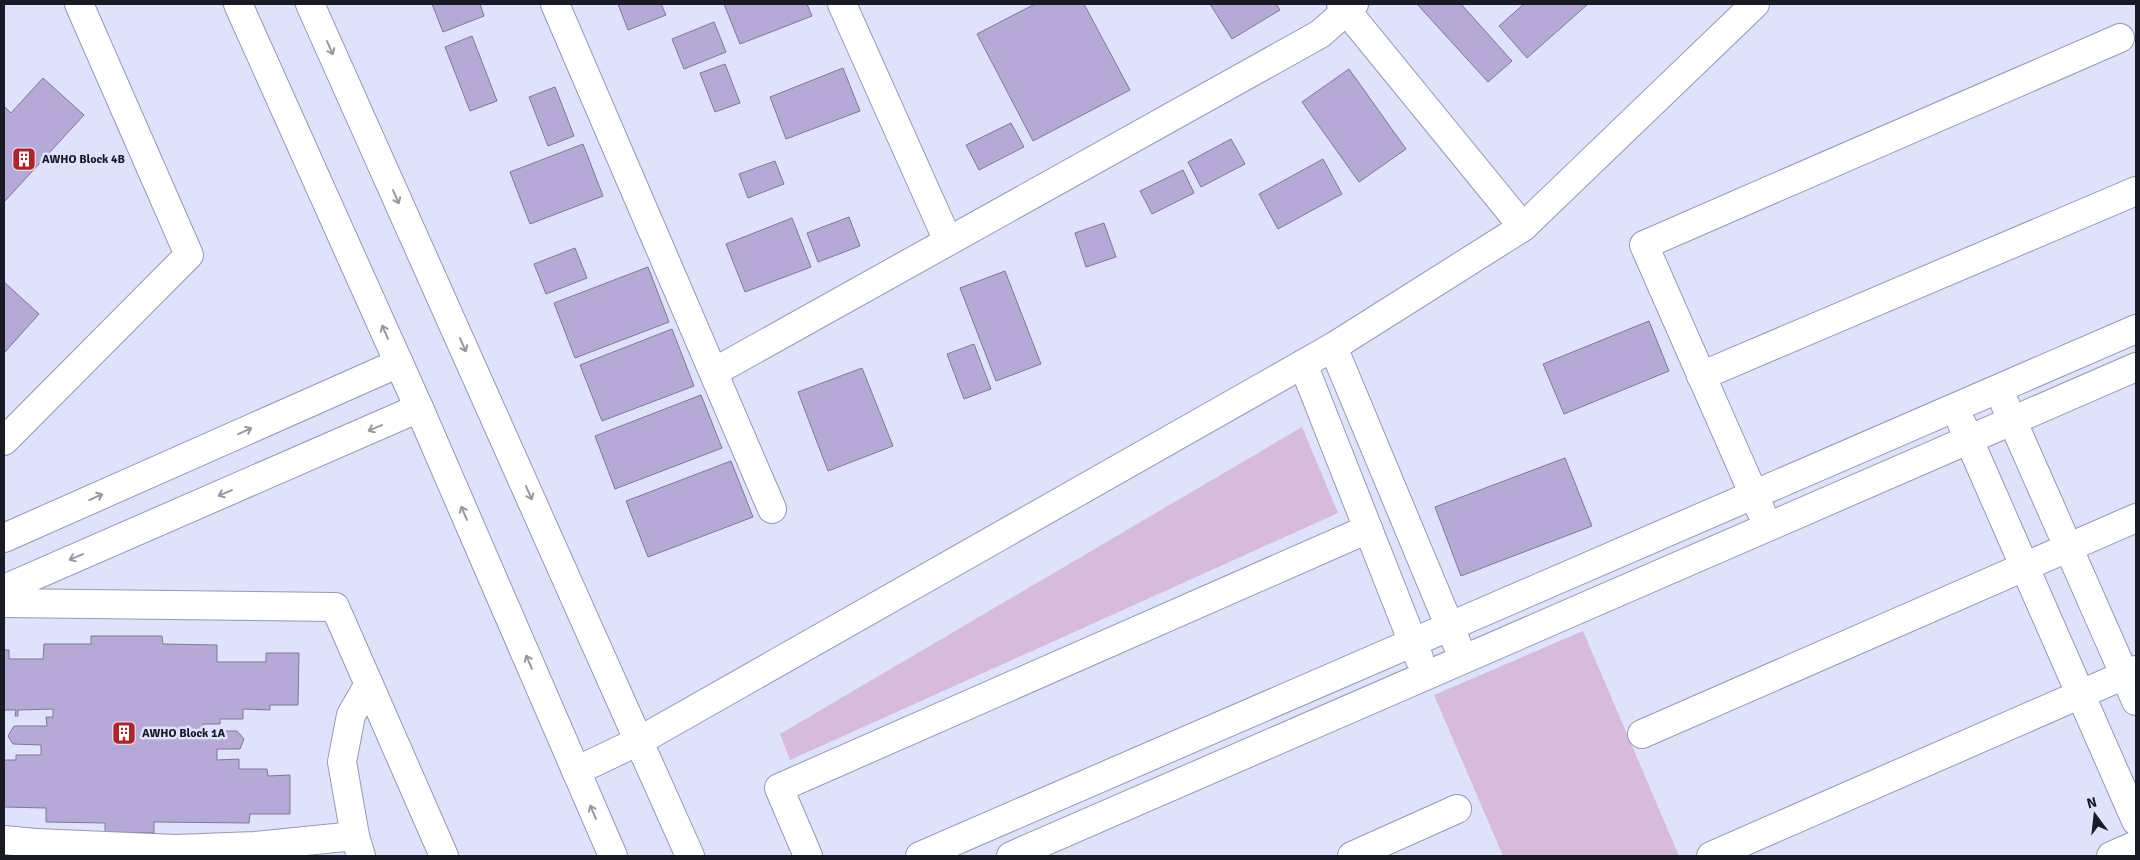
<svg xmlns="http://www.w3.org/2000/svg" width="2140" height="860" font-family="Signika,sans-serif">
  <style>
    .green { fill: #d7bbdd }
    .building { fill: #b7a9d7; stroke: #807893 }
    .lines { fill: none; stroke-linecap: round; stroke-linejoin: round }
    .minor-casing { stroke: #9499b6; stroke-width: 30 }
    .minor { stroke: #fff; stroke-width: 28 }
    .oneway { stroke: #97989d }
    .labels { text-anchor: middle; stroke-width: 5; stroke-linejoin: round; paint-order: stroke }
    .poi-label { font-size: 12px; font-weight: bold; fill: #181a25; stroke: #dee2fb; text-anchor: start }
  </style>
  <rect width="100%" height="100%" fill="#dee2fb"/>
  <g class="green">
    <path d="M1302 427 1338 513 790 760 780 734Z"/>
    <path d="M1583 631 1679 856H1503L1434 695Z"/>
  </g>
  <g class="building">
    <path d="M432 4H480L484 16 443 32Z"/>
    <path d="M618 4H661L666 15 628 30Z"/>
    <path d="M724 4H807L812 16 740 44Z"/>
    <path d="M1035 4H1084L1130 90 1033 141 977 34Z"/>
    <path d="M1210 4H1276L1280 10 1232 39Z"/>
    <path d="M1417 4H1461L1512 61 1488 82Z"/>
    <path d="M1524 4H1588L1527 58 1499 26Z"/>
    <path d="M714 22 726 52 684 69 672 39Z"/>
    <path d="M472 36 497 101 470 111 445 47Z"/>
    <path d="M725 64 740 103 715 112 700 73Z"/>
    <path d="M843 68 860 111 786 139 770 97Z"/>
    <path d="M1349 69 1406 149 1359 182 1302 102Z"/>
    <path d="M43 78 84 115 4 202V106L11 113Z"/>
    <path d="M555 87 574 136 548 146 529 97Z"/>
    <path d="M1011 123 1024 147 979 170 966 145Z"/>
    <path d="M1231 139 1245 164 1201 187 1188 162Z"/>
    <path d="M583 144 603 196 530 224 510 172Z"/>
    <path d="M1323 159 1342 194 1278 229 1259 194Z"/>
    <path d="M775 161 784 184 748 198 739 174Z"/>
    <path d="M1183 170 1194 193 1152 214 1140 191Z"/>
    <path d="M849 217 860 246 818 262 807 233Z"/>
    <path d="M792 218 811 267 745 292 726 244Z"/>
    <path d="M1104 223 1116 257 1086 267 1075 233Z"/>
    <path d="M575 248 587 278 546 294 534 264Z"/>
    <path d="M648 267 669 322 575 358 554 303Z"/>
    <path d="M1005 271 1041 364 996 381 960 288Z"/>
    <path d="M4 282 39 314 4 353Z"/>
    <path d="M1649 321 1669 371 1564 414 1543 364Z"/>
    <path d="M672 329 694 386 602 421 580 365Z"/>
    <path d="M974 344 991 389 964 399 947 354Z"/>
    <path d="M862 368 893 446 828 471 798 392Z"/>
    <path d="M701 395 722 448 615 489 595 436Z"/>
    <path d="M1565 458 1592 526 1461 576 1435 507Z"/>
    <path d="M731 461 753 517 648 557 626 501Z"/>
    <path d="M91 636H162L163 644 217 645V662H266V653H299L298 705H270V710L243 709V719H220V724H203V731H237L244 739 240 749H217V760L239 759V769H267L268 776 290 775V814H250L249 823 154 822V833L105 832V823L46 822V808L4 807V760H16V755H41V745L13 744 8 736 14 726H47L46 717H53V709L18 710V716H15L16 710H4V650H9V659H43L44 644H91Z"/>
  </g>
  <g class="lines">
    <g class="minor-casing">
      <g id="minor">
        <path d="M238 4 419 408 613 856"/>
        <path d="M310 4 690 856"/>
        <path d="M555 4 772 509"/>
        <path d="M842 4 948 241"/>
        <path d="M1341 4 1523 227"/>
        <path d="M1333 347 1457 644"/>
        <path d="M1303 364 1419 658"/>
        <path d="M714 372 1320 34 1354 4"/>
        <path d="M1701 376 2136 191"/>
        <path d="M2005 404 2136 701"/>
        <path d="M1962 424 2136 821"/>
        <path d="M4 441 189 255 79 4"/>
        <path d="M1761 511 1644 245 2120 38"/>
        <path d="M4 538 399 363"/>
        <path d="M4 589 419 408"/>
        <path d="M4 603 335 607 444 856"/>
        <path d="M1642 734 2136 518"/>
        <path d="M576 771 639 741 1333 347 1523 227 1755 4"/>
        <path d="M4 840 36 843 46 856"/>
        <path d="M36 843 176 849 255 846 355 836"/>
        <path d="M361 856 355 836 342 762 351 715 369 684"/>
        <path d="M808 856 779 788 1368 529"/>
        <path d="M920 856 2136 329"/>
        <path d="M1011 856 2136 367"/>
        <path d="M1352 856 1457 809"/>
        <path d="M1711 856 2136 670"/>
        <path d="M2111 856 2136 845"/>
      </g>
    </g>
    <use href="#minor" class="minor"/>
  </g>
  <defs><path id="oneway-shaft" d="M-6 0H5M1.5-3L5.5 0L1.5 3" fill="none" stroke-width="1.6" stroke-linecap="round" stroke-linejoin="round" transform="scale(1.25)"/></defs>
  <g class="oneway">
    <use href="#oneway-shaft" transform="translate(330 48) rotate(66)"/>
    <use href="#oneway-shaft" transform="translate(396 197) rotate(66)"/>
    <use href="#oneway-shaft" transform="translate(385 332) rotate(-114)"/>
    <use href="#oneway-shaft" transform="translate(463 345) rotate(66)"/>
    <use href="#oneway-shaft" transform="translate(375 428) rotate(157)"/>
    <use href="#oneway-shaft" transform="translate(245 431) rotate(-24)"/>
    <use href="#oneway-shaft" transform="translate(225 493) rotate(157)"/>
    <use href="#oneway-shaft" transform="translate(529 493) rotate(66)"/>
    <use href="#oneway-shaft" transform="translate(96 497) rotate(-24)"/>
    <use href="#oneway-shaft" transform="translate(464 513) rotate(-113)"/>
    <use href="#oneway-shaft" transform="translate(76 557) rotate(157)"/>
    <use href="#oneway-shaft" transform="translate(529 662) rotate(-113)"/>
    <use href="#oneway-shaft" transform="translate(593 812) rotate(-113)"/>
  </g>
  <defs>
    <g id="building-square" transform="scale(1.25)"><rect x="-9" y="-9" width="18" height="18" rx="4" fill="#b32227" stroke="#dee2fb"/><path d="M-4-6H4V6H1V3H-1V6H-4ZM-2.5-4.3h1.7v1.8h-1.7ZM.8-4.3h1.7v1.8H.8ZM-2.5-1h1.7V.8h-1.7ZM.8-1h1.7V.8H.8Z" fill="#fff"/></g>
  </defs>
  <g fill-rule="evenodd">
    <use href="#building-square" x="24" y="159"/>
    <use href="#building-square" x="124" y="733"/>
  </g>
  <g class="labels">
    <g class="poi-label">
      <text x="42" y="163">AWHO Block 4B</text>
      <text x="142" y="737">AWHO Block 1A</text>
    </g>
  </g>
  <rect width="2140" height="860" fill="none" stroke="#181a25" stroke-width="10"/>
  <g transform="translate(2095 815) rotate(345)" stroke="#dee2fb" stroke-width="4" paint-order="stroke">
  <path d="M0-4L9 19L0 12L-9 19Z" fill="#181a25"/>
  <text y="-8" font-size="14" font-weight="bold" text-anchor="middle" fill="#181a25">N</text>
  </g>
</svg>
